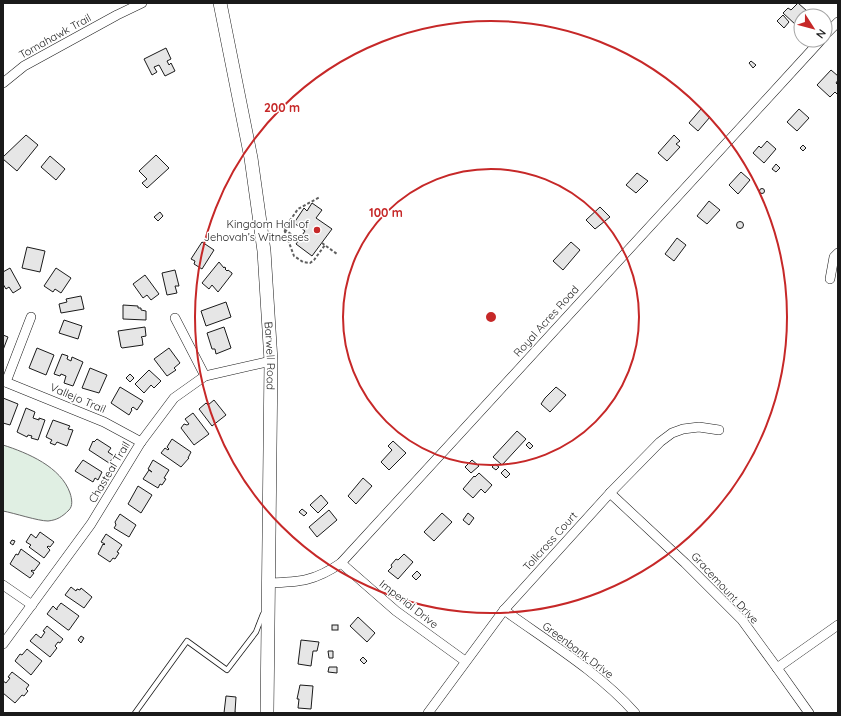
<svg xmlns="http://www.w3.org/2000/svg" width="841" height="716" font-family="Quicksand,sans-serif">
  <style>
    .green { fill: #e0efe3; stroke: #6a6a6a }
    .building { fill: #e6e6e6; stroke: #1a1a1a }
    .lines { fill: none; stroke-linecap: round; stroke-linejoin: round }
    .lane-casing { stroke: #1a1a1a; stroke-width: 6 }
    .street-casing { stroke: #1a1a1a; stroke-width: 10 }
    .secondary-casing { stroke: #1a1a1a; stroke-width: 14 }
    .path { stroke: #5f5f5f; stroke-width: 2; stroke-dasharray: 3 2; stroke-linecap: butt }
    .lane { stroke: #fff; stroke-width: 4.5 }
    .street { stroke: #fff; stroke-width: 9 }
    .secondary { stroke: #fff; stroke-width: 13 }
    .ring { fill: none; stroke: #c62828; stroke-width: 2 }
    .poi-dot { fill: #c62828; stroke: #fff; stroke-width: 1.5 }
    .labels { text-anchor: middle; stroke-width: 3; stroke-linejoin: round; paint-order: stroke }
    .street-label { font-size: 11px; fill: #1a1a1a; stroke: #fff }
    .poi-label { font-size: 11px; fill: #1a1a1a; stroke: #fff; text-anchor: end }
    .centre { fill: #c62828; stroke: #fff; stroke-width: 2 }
    .ring-label { font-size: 12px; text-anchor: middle; font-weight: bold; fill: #c62828; stroke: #fff; stroke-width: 3; stroke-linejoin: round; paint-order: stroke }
  </style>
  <rect width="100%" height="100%" fill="#fff"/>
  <path class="green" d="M3 445C28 453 61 467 70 493 72 499 73 506 69 510 62 517 57 520 48 521 38 521 14 513 3 511Z"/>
  <g class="building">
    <path d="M798 3 807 11 801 16V20L796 25 783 13 788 8 791 10Z"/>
    <path d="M783 15 789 22 784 28 777 21Z"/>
    <path d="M166 48 171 59 167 61 169 65 171 63 175 71 165 76 159 65 154 67 157 72 152 75 144 59Z"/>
    <path d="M751 61 756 65 753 68 749 63Z"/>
    <path d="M831 70 838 76V80L836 83 838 85V95L835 92 830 97 817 85Z"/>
    <path d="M701 109 710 117 698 131 689 123Z"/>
    <path d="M799 109 809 118 797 131 787 122Z"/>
    <path d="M26 135 38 145 17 171 3 159V157Z"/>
    <path d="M674 135 680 141 676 144 680 147 667 161 658 153Z"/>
    <path d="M767 141 776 149 764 163 753 153 759 146 761 148Z"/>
    <path d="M803 145 806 148 803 151 800 148Z"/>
    <path d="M156 155 169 168 147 188 142 183 147 179 139 171Z"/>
    <path d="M50 156 65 169 56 180 41 167Z"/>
    <path d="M776 164 780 168 776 172 772 169Z"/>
    <path d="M741 172 750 180 738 194 729 185Z"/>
    <path d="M637 173 648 181 636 193 626 185Z"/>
    <circle cx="762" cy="191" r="2.5"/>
    <path d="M709 201 720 210 707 224 697 216Z"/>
    <path d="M312 203 322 210 316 218 332 229 312 256 296 244 305 231 294 223 304 208 307 211Z"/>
    <path d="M600 207 610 217 595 229 586 220Z"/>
    <path d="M160 212 163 216 158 221 154 217Z"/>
    <circle cx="740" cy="225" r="3.5"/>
    <path d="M677 238 686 245 674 261 665 254Z"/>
    <path d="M202 242 214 250 202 269 194 264 195 261 191 259Z"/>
    <path d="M571 242 580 250 563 270 553 261Z"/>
    <path d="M27 247 45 251 40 272 22 268Z"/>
    <path d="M219 262 224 268V267L226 268 225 269 227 271 228 270 232 273V274L218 292 212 285 209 289 202 283Z"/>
    <path d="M10 268 21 288 13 293 9 287 6 289 3 284V272Z"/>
    <path d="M56 268 71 278 61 293 55 289 53 292 44 286Z"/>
    <path d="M175 270 179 286H175L177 293 167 295 162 273Z"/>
    <path d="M145 275 159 294 151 300 147 295 143 298 133 284Z"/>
    <path d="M81 296 84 309 61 313 59 304 67 302 66 299Z"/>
    <path d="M226 302 231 317 206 326 201 311Z"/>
    <path d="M123 305 138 306V308H141V310L146 311V320L123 319Z"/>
    <path d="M64 320 82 326 78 339 59 333Z"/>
    <path d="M145 327 146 336 141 337 142 338 143 345 122 348 121 347 118 331Z"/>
    <path d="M224 327 231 348 216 354 215 349H212L207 333Z"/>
    <path d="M3 335 8 337 3 350Z"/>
    <path d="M37 348 54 355 46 375 29 368Z"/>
    <path d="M169 348 180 363 174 368 176 370 167 376 154 359Z"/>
    <path d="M62 354 68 356 67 359 71 361 72 357 83 362 73 386 64 383 66 376 61 374 60 376 54 374Z"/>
    <path d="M90 368 107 375 99 393 82 388Z"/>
    <path d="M149 370 161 381 154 388 151 385 144 393 135 384Z"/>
    <path d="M130 374 134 378 130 382 126 378Z"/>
    <path d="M120 387 143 401 137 410 133 407 131 409 132 410 129 415 111 403Z"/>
    <path d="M556 387 566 395 550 412 541 404 545 398Z"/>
    <path d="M3 398 18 404 10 425 3 423Z"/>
    <path d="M214 400 226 415 212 426 199 409 206 403 208 405Z"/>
    <path d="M26 408 35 412 33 418 39 420V418L45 420 38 440 31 438 32 436 28 435 27 437 17 432Z"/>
    <path d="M193 413 209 434 194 445 181 428 184 424 187 425 189 424 185 419Z"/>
    <path d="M53 420 70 426 68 429 73 430 67 446 57 442 55 445 50 443 52 440 46 437Z"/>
    <path d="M517 431 526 439 502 465 493 457Z"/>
    <path d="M97 439 111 448 108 452 114 456 109 463 89 450 93 441 94 442Z"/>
    <path d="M172 439 191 452 188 458H189L181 467 161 453 165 448 168 450 169 449 167 447Z"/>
    <path d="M393 441 406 453 389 470 381 462 392 450 388 446Z"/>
    <path d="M529 442 533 446 530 449 526 445Z"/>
    <path d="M83 460 102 472 98 480 95 478 93 482 75 471Z"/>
    <path d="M153 460 169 470 164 478 166 479 162 485 160 484 158 488 143 479 149 470 152 472 148 469Z"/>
    <path d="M472 460 479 466 471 473 465 467Z"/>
    <path d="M495 464 499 467 496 470 492 467Z"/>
    <path d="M505 469 510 474 506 478 501 473Z"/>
    <path d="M479 473 492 485 485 493 481 489 473 498 463 489 474 476 475 477Z"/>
    <path d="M363 478 372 486 356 504 348 496Z"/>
    <path d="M138 486 152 495 141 513 128 504Z"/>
    <path d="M321 495 328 503 318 513 310 505Z"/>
    <path d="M302 509 307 513 304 516 299 512Z"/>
    <path d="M329 510 337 520 317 537 309 527Z"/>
    <path d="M442 513 452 522 434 541 424 532Z"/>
    <path d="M468 513 474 518 469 525 463 520Z"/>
    <path d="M120 514 136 525 129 537 114 528 116 525 115 522Z"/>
    <path d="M40 532 54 542 50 547 48 546 47 547 50 550 44 558 29 547 31 545 26 542 31 534 36 538Z"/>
    <path d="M106 534 122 545 117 552 119 553 115 559 113 558 110 562 98 554 103 544 104 545 105 544 101 542Z"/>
    <path d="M12 540 15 541 13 545 10 543Z"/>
    <path d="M21 549 40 563 34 571 32 570 31 571 34 573 30 578 10 564 16 554 18 555Z"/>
    <path d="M404 554 413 562 398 579 388 571 392 567 391 565 396 559 398 560Z"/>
    <path d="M417 571 421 575 416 580 412 576Z"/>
    <path d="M71 587 76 591 77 589 80 590 81 588 92 597 84 608 65 595Z"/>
    <path d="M61 603 79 616 69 630H68L47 614 53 606 57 610V608Z"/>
    <path d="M358 617 375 633 367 642 350 626Z"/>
    <rect x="332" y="625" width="6" height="5"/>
    <path d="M47 626 63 639 60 643 58 642 55 646 57 648 50 657 30 641 36 634 41 638 45 632 43 631Z"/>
    <path d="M81 636 84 638 81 643 78 640Z"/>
    <path d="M301 640 319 642 317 651H313L311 666 298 664Z"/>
    <path d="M27 649 42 661 31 675 15 661 20 654 22 655Z"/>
    <path d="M328 651H333V658H329Z"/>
    <path d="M363 657 367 661 364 664 360 660Z"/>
    <path d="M329 667H337V673L328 672Z"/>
    <path d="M12 672 29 685 26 689 28 691 24 696 22 695 15 703 3 693V681L6 683 10 678 8 677Z"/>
    <path d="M300 685 313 686 311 709 298 708 299 699H297Z"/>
    <path d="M226 696 236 697 235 712 237 713H224Z"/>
  </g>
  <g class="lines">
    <g class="lane-casing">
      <path id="lane" d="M135 713 187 641 227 670 256 632 263 614"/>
    </g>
    <g class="street-casing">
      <g id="street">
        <path d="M825 35 838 22"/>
        <path d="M3 83 24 66 117 15 142 3"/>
        <path d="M830 279 834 257 838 253"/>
        <path d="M175 318 205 376"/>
        <path d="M3 381 104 422 141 442"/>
        <path d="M6 382 31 317"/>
        <path d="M610 493 685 563 742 620 777 668 809 713"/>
        <path d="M341 563 396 611 465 661"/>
        <path d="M269 583C300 582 315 581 341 563L821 40"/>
        <path d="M3 585 32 605"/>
        <path d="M504 610C547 641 600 673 635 713"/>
        <path d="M3 644 91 524 141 442 174 398 205 376 271 361"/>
        <path d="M777 668 838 625"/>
        <path d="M428 713 504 610 610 493 660 442 672 433 683 429 699 427 719 430"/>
      </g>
    </g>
    <g class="secondary-casing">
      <g id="secondary">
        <path id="s1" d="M220 3 251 158 264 251 271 361 267 713"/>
      </g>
    </g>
    <g class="path">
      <path d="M284 229 298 209 320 197"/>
      <path d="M299 240 284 229 294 256 303 262 310 263 314 260 325 245"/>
      <path d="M322 243 337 254"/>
    </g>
    <use href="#lane" class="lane"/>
    <use href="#street" class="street"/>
    <use href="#secondary" class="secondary"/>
  </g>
  <g class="ring">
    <circle cx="491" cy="317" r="148"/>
    <circle cx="491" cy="317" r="296"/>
  </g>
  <circle class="poi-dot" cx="317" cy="230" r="4"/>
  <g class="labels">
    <g class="street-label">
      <text transform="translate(55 36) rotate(-29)" y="4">Tomahawk Trail</text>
      <text transform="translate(546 321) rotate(-48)" y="4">Royal Acres Road</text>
      <text dy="4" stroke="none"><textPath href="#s1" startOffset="357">Barwell Road</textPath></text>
      <text transform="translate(78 398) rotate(23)" y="4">Vallejo Trail</text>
      <text transform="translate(109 472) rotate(-59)" y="4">Chasteal Trail</text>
      <text transform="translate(550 541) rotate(-48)" y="4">Tollcross Court</text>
      <text transform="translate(725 588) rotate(47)" y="4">Gracemount Drive</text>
      <text transform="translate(409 604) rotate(38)" y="4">Imperial Drive</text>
      <text transform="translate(578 650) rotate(37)" y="4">Greenbank Drive</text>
    </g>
    <g class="poi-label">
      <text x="309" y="228">Kingdom Hall of<tspan x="309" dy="13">Jehovah’s Witnesses</tspan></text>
    </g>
  </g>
  <circle cx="491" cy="317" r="6" class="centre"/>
  <g class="ring-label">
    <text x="282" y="112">200 m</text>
    <text x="386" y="217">100 m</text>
  </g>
  <rect width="841" height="716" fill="none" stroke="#1a1a1a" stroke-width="8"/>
  <g transform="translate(813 28) rotate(126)"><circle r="19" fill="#ffffff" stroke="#a3a3a3"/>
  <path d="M0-3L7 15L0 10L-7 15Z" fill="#c62828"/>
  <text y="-6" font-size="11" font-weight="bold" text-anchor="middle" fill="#1a1a1a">N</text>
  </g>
</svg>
